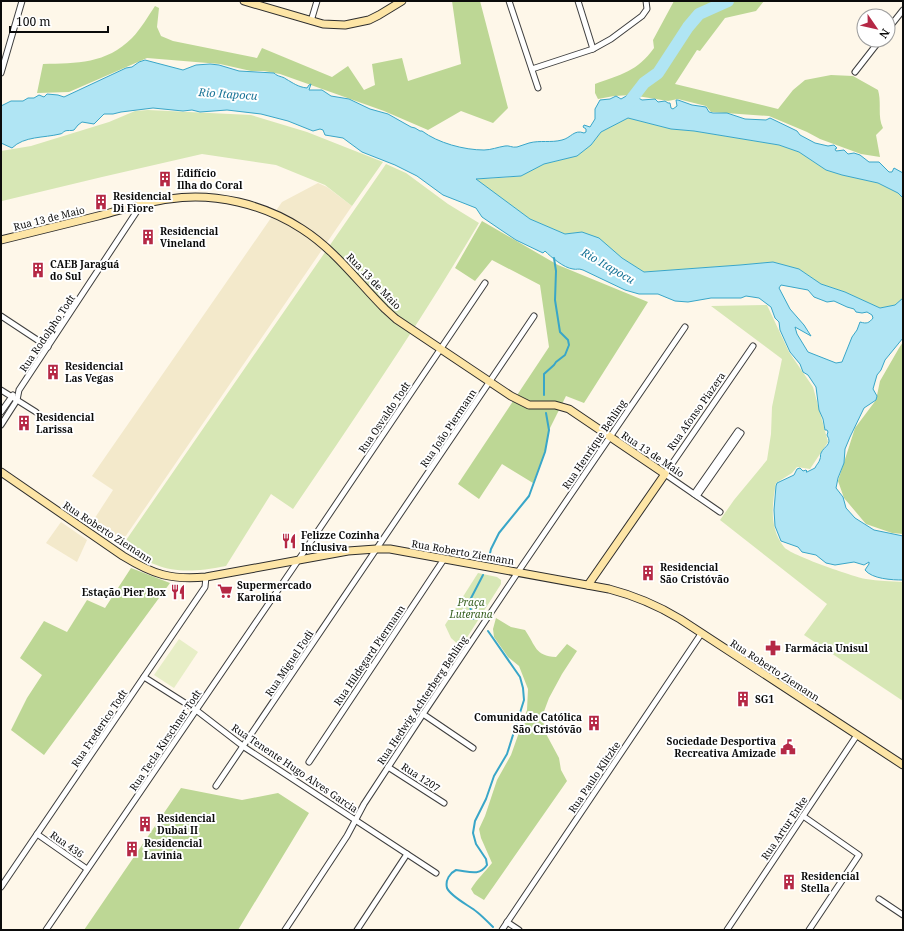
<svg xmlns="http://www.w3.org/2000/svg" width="904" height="931" font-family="'Noto Serif',serif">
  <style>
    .farmland { fill: #f3e9cb }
    .green { fill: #d7e7b5 }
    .forest { fill: #bdd795 }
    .pitch { fill: #e7eec6 }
    .water { fill: #b0e5f4; stroke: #39a6c8; fill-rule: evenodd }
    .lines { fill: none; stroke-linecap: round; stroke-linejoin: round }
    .stream { stroke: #39a6c8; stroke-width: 2 }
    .river { stroke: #b0e5f4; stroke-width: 12 }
    .street-casing { stroke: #3e3e3e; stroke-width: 7 }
    .secondary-casing { stroke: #2d2d2d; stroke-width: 9 }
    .street { stroke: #fff; stroke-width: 5 }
    .secondary { stroke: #fde5a6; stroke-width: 7 }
    .labels { text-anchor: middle; stroke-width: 4; stroke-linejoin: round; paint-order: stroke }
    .poi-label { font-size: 10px; font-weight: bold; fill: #0b0b0b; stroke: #fff; text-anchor: start }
    .street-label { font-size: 10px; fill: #0b0b0b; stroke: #fff }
    .park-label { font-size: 10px; font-style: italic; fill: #365f1e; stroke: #fff }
    .water-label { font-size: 11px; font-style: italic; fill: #197497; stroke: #fff }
  </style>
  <rect width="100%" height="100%" fill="#fef7e9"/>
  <g class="farmland">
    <path d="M318 183 327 187 352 206 121 543 91 524 113 490 92 476 282 202Z"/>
    <path d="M61 522 87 540 77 562 46 543Z"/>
  </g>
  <g class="green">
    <path d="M148 110 251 115 307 132 383 162 352 206 325 185 276 165 202 154 102 177 2 201 1 200V151L31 146 109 122 135 111Z"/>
    <path d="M628 118 671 129 694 131 779 145 799 152 826 170 842 175 878 183 898 193 903 198V298L895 305 880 308 845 292 821 284 799 269 773 262 740 265 644 272 582 232 565 234 530 219 475 179 499 178 521 176 544 164 577 156 591 145 601 132Z"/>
    <path d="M386 164 406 173 448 204 479 223C421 321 357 415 293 509L271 494 226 566C180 575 160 572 122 546Z"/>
    <path d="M767 305 789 352 813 387 828 442 810 469 797 467 792 473 776 483C772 505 769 528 784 547 790 555 854 577 866 579 878 581 891 581 903 582V701L804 635 827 604 720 520 734 500 767 460 771 434 772 407 782 359 711 306Z"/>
    <path d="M478 573 497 577 501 580V584L461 647 451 638 445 625Z"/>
  </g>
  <g class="forest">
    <path d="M452 1H480L508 108 493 123 461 111 428 130 384 111 280 74 264 71H251L220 64 147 58 69 92 37 93 43 64C77 63 106 64 132 38 141 29 148 16 155 6L159 8 157 27 161 36 173 41 257 58 262 48 332 77 348 66 364 90 375 85 372 64 402 58 408 81 461 64Z"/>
    <path d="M674 1H764L756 11 725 18 700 51 697 50 675 84 778 109 793 90 805 80 831 75 853 76 878 90C882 103 877 116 883 128L876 135 880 157 861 154 820 139 807 132 769 116 711 112 706 106 678 99 668 101 631 95 614 96 598 99 595 93V84C620 75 638 71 654 48L653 40Z"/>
    <path d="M482 221 558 265 648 302 584 403 566 396 549 430 545 452 533 483 502 464 479 499 458 484 549 347 540 285 492 260 475 281 455 268Z"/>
    <path d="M903 342V534L892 533 866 524 844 498 838 481 855 428 876 400 880 381 899 348Z"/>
    <path d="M131 568 170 583 44 755 11 730 27 698 42 675 20 658 44 621 67 632 87 600 105 608Z"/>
    <path d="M496 618 511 627 525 630C536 646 535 656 556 657L567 644 577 651 562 674 549 698 543 714 544 730 559 758 561 770 567 781 484 900 474 894 471 889C477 879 485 872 492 863L481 838 479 829 485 816 497 780 511 755 527 710 528 689 519 666 508 657 494 637 493 629Z"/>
    <path d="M181 788 242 800 278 793 309 813 238 930H84Z"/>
  </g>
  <path class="pitch" d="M179 639 198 652 174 688 154 675Z"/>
  <path class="water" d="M145 60 183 70 196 65 210 64 219 65 239 71 274 73C278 77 282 76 286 79 293 83 298 87 307 88L309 85 311 84 309 90H322L331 96 349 99 370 109 388 114 411 127 415 128 420 131H422C438 143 464 150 484 150 491 150 498 147 505 146 509 145 512 148 517 147 521 146 525 144 529 143 540 140 551 143 562 140 571 138 574 129 584 133L586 132V129L583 127 584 125 590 127 595 119V109L600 100 610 99 616 96 621 99 628 95 635 96 642 100 655 99 658 102 665 101 668 103H670L671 108 673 109 677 106 676 100H678L692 105 706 107 709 112 713 113H727L745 119 766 120 770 118 797 131 800 135 815 143 828 146 834 145 837 148 835 149 836 151 844 150 848 154 854 153 860 155 869 162H879L889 172H892L894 168 903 173V198L898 193 878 183 842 175 826 170 799 152 779 145 694 131 671 129 628 118 601 132 591 145 577 156 544 164 521 176 476 179 530 219 565 234 582 232 599 238 622 258 644 272 740 265 773 262 799 269 821 284 845 292 880 308 895 305 903 298V338L885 360 881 370 877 375 873 389 877 396 876 400 864 408 850 437 845 449 844 463 838 478 836 488 843 497 846 508 855 518 874 530 903 536V580C892 580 872 579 865 570L869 564V562L864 565 854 562 835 565 826 563 816 555 802 552 798 547 781 541 775 526 774 510 776 486 777 483 794 475 797 469 800 468 803 471 806 470 807 471 806 472H807L815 468C816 465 819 463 820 459 821 457 820 455 821 453 824 446 833 445 827 435L828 432 827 430H825L823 419 819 410 816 387 808 375 803 372 800 364 790 352 780 330 779 322 775 318 771 307 759 298 746 296 741 298H711L688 302 675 301 658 294H639L625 290 583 270C578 268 577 270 573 269 564 268 551 257 545 251L543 253 516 240 501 230 482 217 476 208 443 195 417 176 395 165 362 152 343 138 325 135 323 130 320 129 313 131 288 121 261 114 227 110 200 112 192 110 183 111 153 108 121 112 113 114H104L94 124 82 122 78 125 74 130C72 131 67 130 65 131 63 132 62 134 60 134 44 138 24 136 12 148L1 143V106L11 101H23L28 98H34L39 95 44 97 47 94 58 95 64 97 126 68 132 67 139 62ZM781 285 808 290 814 297 827 302 834 301 847 307 854 309 856 312 862 313 867 312 872 315 873 318C869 323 867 324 860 322L857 330 852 337 842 362 836 363 808 352 797 334 795 327 811 336 804 325 790 309 779 288Z"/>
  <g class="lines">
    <g class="stream">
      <path d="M544 395V374L554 365 556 362 565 355 569 345 568 340 560 332 555 300 556 271 554 258"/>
      <path d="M488 562 491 549 499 533 529 496 545 452 549 430 546 413"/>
      <path d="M473 619 469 602 483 575"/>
      <path d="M488 631 520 677 523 688 524 700 507 754 494 776 486 799 475 821 473 833 476 844 486 859 487 865C479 877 468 871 456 870 450 873 445 880 447 888 451 897 470 906 477 912 482 916 488 922 493 927"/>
    </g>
    <path class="river" d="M627 105 644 83 658 73 688 27 699 14 728 1"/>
    <g class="street-casing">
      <g id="street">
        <path d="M509 1 538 88"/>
        <path d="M578 1 593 49"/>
        <path d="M311 21 317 1"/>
        <path d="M888 29 903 10"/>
        <path d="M532 69 593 49 611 39 642 16 647 9 646 1"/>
        <path d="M855 72 880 40"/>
        <path d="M1 73 22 1"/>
        <path d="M1 316 48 347"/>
        <path d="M1 390 36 412"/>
        <path d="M1 412 13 395"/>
        <path d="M1 425 17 400 19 390 141 205"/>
        <path d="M694 494 738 431"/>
        <path d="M697 496 741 433"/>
        <path d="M720 512 665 474 753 346"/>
        <path d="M144 677 196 710 244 747 436 873"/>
        <path d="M423 714 473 748"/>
        <path d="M309 762 444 559"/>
        <path d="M388 767 444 803"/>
        <path d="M216 786 534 316"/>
        <path d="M803 816 859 855 809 930"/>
        <path d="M37 834 87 869"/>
        <path d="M1 887 205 587 206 577"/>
        <path d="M879 899 903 915"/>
        <path d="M507 922 519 930"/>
        <path d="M46 930 293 568 485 283"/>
        <path d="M285 930 347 836 364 804 423 714 522 566 685 327"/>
        <path d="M357 930 407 854"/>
        <path d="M502 930 701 634"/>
        <path d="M727 930 857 735"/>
      </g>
    </g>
    <g class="secondary-casing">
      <g id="secondary">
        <path d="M244 1 323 24 345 25 369 20 379 15 402 1"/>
        <path d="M1 240C33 232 66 224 98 216 122 210 145 202 169 199 214 192 264 204 302 229 335 250 358 282 385 309L396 319 511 396 529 405H555L569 409 665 474 588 585"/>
        <path d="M1 472 123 556C154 575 171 580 206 577L348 551 376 549H390L609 589C636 596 657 605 680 619L903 765"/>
      </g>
    </g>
    <use href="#street" class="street"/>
    <use href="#secondary" class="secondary"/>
  </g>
  <defs>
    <g id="building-bare" transform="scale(1.2)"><path d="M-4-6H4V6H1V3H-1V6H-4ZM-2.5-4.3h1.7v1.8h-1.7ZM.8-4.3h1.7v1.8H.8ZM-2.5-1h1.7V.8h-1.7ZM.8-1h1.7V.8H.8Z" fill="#b52845" stroke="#fff" stroke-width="2.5" paint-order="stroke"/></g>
    <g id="restaurant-bare" transform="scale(1.2)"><path d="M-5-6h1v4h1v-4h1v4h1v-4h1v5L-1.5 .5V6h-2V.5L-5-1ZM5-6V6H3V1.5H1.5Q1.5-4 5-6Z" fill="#b52845" stroke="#fff" stroke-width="2.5" paint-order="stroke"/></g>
    <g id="supermarket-bare" transform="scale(1.2)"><path d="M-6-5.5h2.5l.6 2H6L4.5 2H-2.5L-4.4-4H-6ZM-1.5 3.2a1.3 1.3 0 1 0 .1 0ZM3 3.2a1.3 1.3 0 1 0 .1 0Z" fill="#b52845" stroke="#fff" stroke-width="2.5" paint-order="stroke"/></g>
    <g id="pharmacy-bare" transform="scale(1.2)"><path d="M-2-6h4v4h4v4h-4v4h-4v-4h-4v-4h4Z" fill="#b52845" stroke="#fff" stroke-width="2.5" paint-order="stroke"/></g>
    <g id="civic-bare" transform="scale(1.2)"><path d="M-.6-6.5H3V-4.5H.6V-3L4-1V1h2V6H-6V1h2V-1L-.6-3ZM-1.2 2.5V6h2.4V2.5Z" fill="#b52845" stroke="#fff" stroke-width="2.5" paint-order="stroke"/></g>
  </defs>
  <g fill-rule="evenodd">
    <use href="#building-bare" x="165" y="179"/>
    <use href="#building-bare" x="101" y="202"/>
    <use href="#building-bare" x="148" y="237"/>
    <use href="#building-bare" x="38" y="270"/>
    <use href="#building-bare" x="53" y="372"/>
    <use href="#building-bare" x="24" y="423"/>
    <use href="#restaurant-bare" x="289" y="541"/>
    <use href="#building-bare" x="648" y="573"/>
    <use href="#supermarket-bare" x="225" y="591"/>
    <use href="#restaurant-bare" x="178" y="592"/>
    <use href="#pharmacy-bare" x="773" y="648"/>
    <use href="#building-bare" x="743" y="699"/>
    <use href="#building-bare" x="594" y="723"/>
    <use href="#civic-bare" x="788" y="747"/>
    <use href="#building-bare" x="145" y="824"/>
    <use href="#building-bare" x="132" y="849"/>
    <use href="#building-bare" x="789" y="882"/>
  </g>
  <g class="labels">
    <g class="poi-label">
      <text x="177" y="177">Edifício<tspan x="177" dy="12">Ilha do Coral</tspan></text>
      <text x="113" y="200">Residencial<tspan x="113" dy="12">Di Fiore</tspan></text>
      <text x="160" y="235">Residencial<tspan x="160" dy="12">Vineland</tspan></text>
      <text x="50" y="268">CAEB Jaraguá<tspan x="50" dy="12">do Sul</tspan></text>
      <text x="65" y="370">Residencial<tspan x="65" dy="12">Las Vegas</tspan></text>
      <text x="36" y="421">Residencial<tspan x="36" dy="12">Larissa</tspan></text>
      <text x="301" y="539">Felizze Cozinha<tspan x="301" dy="12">Inclusiva</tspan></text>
      <text x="660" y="571">Residencial<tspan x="660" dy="12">São Cristóvão</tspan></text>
      <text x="237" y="589">Supermercado<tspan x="237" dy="12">Karolina</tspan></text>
      <text x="166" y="596" text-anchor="end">Estação Pier Box</text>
      <text x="785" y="652">Farmácia Unisul</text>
      <text x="755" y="703">SG1</text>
      <text x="582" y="721" text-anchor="end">Comunidade Católica<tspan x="582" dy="12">São Cristóvão</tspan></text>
      <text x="776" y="745" text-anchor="end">Sociedade Desportiva<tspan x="776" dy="12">Recreativa Amizade</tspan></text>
      <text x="157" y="822">Residencial<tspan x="157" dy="12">Dubai II</tspan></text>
      <text x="144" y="847">Residencial<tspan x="144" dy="12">Lavinia</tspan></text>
      <text x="801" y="880">Residencial<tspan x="801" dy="12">Stella</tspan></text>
    </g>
    <g class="street-label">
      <text transform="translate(49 218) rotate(-14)" y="4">Rua 13 de Maio</text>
      <text transform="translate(374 281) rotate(46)" y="4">Rua 13 de Maio</text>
      <text transform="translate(47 333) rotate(-56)" y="4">Rua Rodolpho Todt</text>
      <text transform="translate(696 411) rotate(-55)" y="4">Rua Afonso Piazera</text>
      <text transform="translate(384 417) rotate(-56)" y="4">Rua Osvaldo Todt</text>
      <text transform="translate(448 428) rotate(-56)" y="4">Rua João Piermann</text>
      <text transform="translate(594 444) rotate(-56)" y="4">Rua Henrique Behling</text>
      <text transform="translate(653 454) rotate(34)" y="4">Rua 13 de Maio</text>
      <text transform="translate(108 532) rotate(33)" y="4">Rua Roberto Ziemann</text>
      <text transform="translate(463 552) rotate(10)" y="4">Rua Roberto Ziemann</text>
      <text transform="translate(369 655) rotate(-56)" y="4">Rua Hildegard Piermann</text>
      <text transform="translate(289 663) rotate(-56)" y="4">Rua Miguel Fodi</text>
      <text transform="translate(775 670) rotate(33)" y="4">Rua Roberto Ziemann</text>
      <text transform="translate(422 700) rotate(-56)" y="4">Rua Hedwig Achterberg Behling</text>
      <text transform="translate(99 728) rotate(-56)" y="4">Rua Frederico Todt</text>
      <text transform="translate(165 740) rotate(-56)" y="4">Rua Tecla Kirschner Todt</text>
      <text transform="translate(295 768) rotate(34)" y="4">Rua Tenente Hugo Alves Garcia</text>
      <text transform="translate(421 777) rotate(33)" y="4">Rua 1207</text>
      <text transform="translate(594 777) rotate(-56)" y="4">Rua Paulo Klitzke</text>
      <text transform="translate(784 828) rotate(-56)" y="4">Rua Artur Enke</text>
      <text transform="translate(67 844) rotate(35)" y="4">Rua 436</text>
    </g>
    <g class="park-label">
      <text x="471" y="606">Praça<tspan x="471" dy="12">Luterana</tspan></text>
    </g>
    <g class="water-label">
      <text transform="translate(228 94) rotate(4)" y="4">Rio Itapocu</text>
      <text transform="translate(608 266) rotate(30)" y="4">Rio Itapocu</text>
    </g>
  </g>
  <rect width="904" height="931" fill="none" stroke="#0b0b0b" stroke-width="4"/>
  <g transform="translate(876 28) rotate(124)"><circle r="19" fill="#ffffff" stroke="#9d9d9d"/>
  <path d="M0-3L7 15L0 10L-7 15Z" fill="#b52845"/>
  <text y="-6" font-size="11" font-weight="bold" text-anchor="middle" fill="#0b0b0b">N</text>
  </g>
  <path d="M10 26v6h98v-6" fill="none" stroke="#0b0b0b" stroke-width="2"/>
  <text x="16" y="26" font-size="12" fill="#0b0b0b" stroke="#ffffff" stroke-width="3" paint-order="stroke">100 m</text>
</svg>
